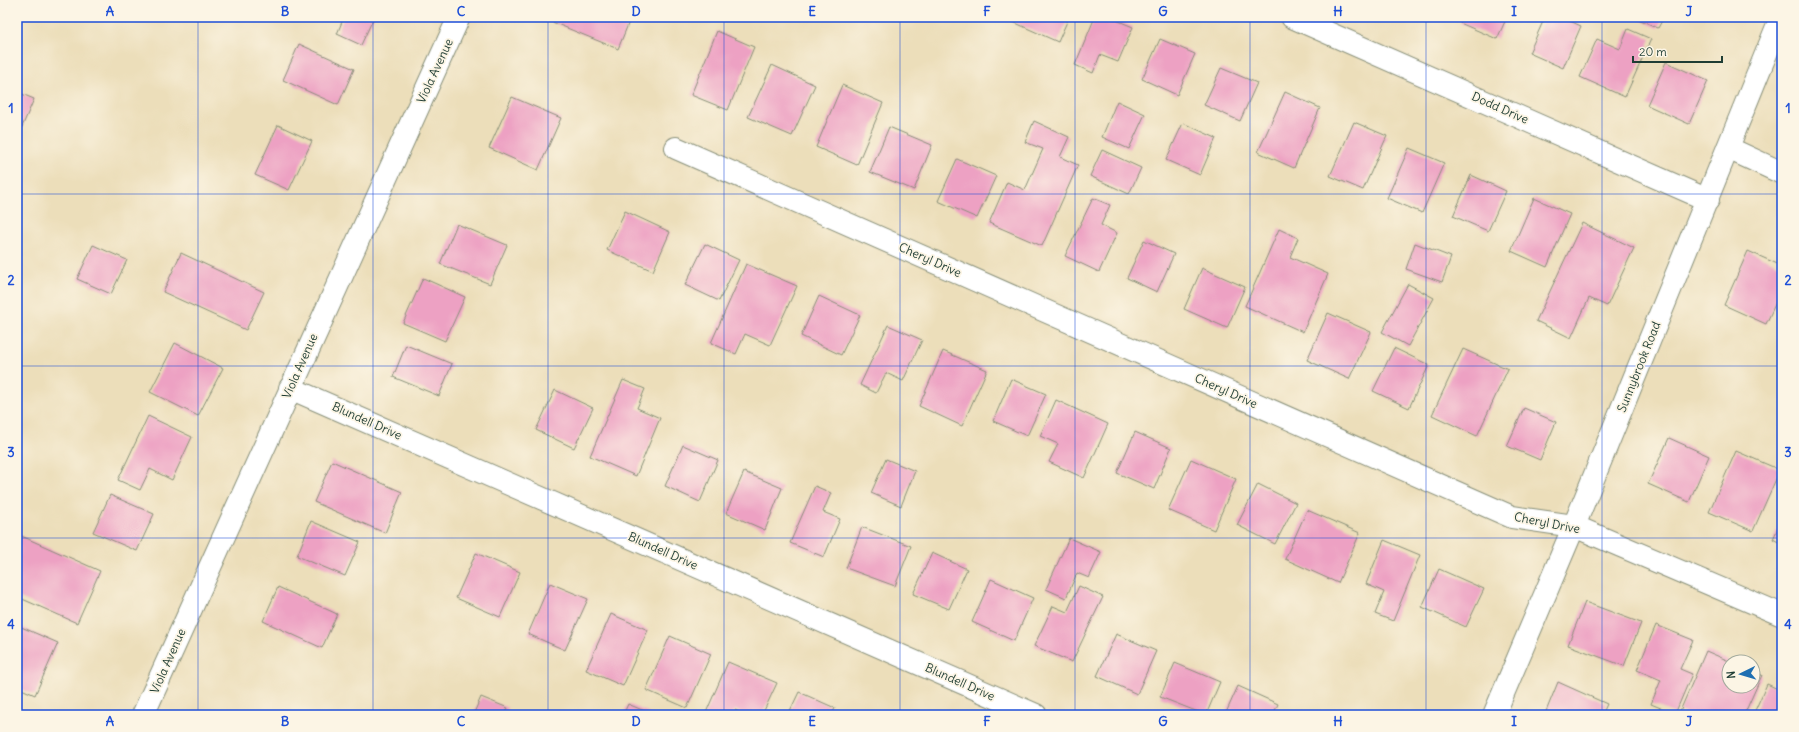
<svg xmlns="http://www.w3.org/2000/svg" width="1799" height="732" font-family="Delius,sans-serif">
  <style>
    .building { fill: #eda1c3 }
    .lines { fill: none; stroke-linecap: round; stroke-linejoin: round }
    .street-casing { stroke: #868e77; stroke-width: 24 }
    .secondary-casing { stroke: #868e77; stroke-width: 24 }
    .street { stroke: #fff; stroke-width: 22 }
    .secondary { stroke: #fff; stroke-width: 22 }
    .grid { fill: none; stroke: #1d4ed8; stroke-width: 1; stroke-opacity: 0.55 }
    .labels { text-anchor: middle; stroke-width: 3.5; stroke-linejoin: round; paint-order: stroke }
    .street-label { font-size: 12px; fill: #1f3d34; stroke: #fcf5e5 }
    .neatline { fill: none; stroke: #1d4ed8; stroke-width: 1.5 }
    .grid-label { font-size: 13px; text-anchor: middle; font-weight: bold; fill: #1d4ed8 }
  </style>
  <rect width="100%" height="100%" fill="#fcf5e5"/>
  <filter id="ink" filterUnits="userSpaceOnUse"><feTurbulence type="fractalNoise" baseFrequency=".025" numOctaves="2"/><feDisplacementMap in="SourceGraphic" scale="8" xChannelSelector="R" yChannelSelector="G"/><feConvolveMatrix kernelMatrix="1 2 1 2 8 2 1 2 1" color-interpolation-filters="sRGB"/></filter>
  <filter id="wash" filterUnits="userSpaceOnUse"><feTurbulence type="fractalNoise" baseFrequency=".012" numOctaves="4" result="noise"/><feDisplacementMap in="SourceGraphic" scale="16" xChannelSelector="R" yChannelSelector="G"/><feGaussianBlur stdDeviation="0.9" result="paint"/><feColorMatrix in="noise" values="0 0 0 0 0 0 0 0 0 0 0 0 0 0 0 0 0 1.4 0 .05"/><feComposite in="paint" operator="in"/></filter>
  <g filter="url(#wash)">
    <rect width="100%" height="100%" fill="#ecdeba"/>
    <g id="blocks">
      <g class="building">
        <path d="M344 17H374L361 45 337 34Z"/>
        <path d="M540 17H631L618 49Z"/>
        <path d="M1013 17H1069L1058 42 1011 21Z"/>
        <path d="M1095 17H1109L1133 27 1118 62 1100 55 1093 73 1075 65Z"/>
        <path d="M1463 17H1507L1497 39 1460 23Z"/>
        <path d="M1545 17H1561L1581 26 1563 68 1529 53Z"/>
        <path d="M1634 17H1664L1658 28Z"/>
        <path d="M1628 29 1651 39 1625 97 1580 77 1597 39 1620 49Z"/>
        <path d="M717 31 754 47 728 110 691 95Z"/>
        <path d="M1160 39 1195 54 1177 95 1142 79Z"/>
        <path d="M299 44 354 69 338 105 283 80Z"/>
        <path d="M1666 62 1708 81 1689 124 1647 105Z"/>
        <path d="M772 65 815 85 792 136 748 117Z"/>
        <path d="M1221 68 1257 83 1240 121 1204 105Z"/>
        <path d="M842 85 883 103 857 165 816 147Z"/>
        <path d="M17 92 34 99 19 134H17Z"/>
        <path d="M1285 92 1320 108 1294 168 1258 152Z"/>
        <path d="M512 97 561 118 538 170 489 148Z"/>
        <path d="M1117 101 1145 114 1129 149 1102 137Z"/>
        <path d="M1034 121 1069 137 1060 157 1078 165 1042 246 989 223 1007 182 1025 190 1043 149 1025 142Z"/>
        <path d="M1354 122 1387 136 1363 190 1330 176Z"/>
        <path d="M1183 123 1216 138 1200 175 1166 160Z"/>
        <path d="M278 125 312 141 289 190 255 175Z"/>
        <path d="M889 127 932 145 914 190 870 172Z"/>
        <path d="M1409 148 1444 163 1422 213 1387 198Z"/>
        <path d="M1102 150 1141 168 1129 194 1090 176Z"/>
        <path d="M957 159 996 176 977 218 938 201Z"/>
        <path d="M1471 175 1506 191 1488 231 1453 216Z"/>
        <path d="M1093 198 1110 205 1101 225 1117 233 1099 272 1065 256Z"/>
        <path d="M1534 198 1570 214 1547 267 1511 251Z"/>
        <path d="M625 211 670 232 653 271 607 250Z"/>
        <path d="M1582 223 1634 248 1607 306 1589 298 1571 338 1536 321Z"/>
        <path d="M457 224 507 245 490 284 440 264Z"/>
        <path d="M1279 229 1298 238 1290 257 1328 274 1303 332 1245 306Z"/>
        <path d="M1144 240 1174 254 1157 292 1127 278Z"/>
        <path d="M1415 243 1451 257 1442 282 1406 269Z"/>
        <path d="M705 244 739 260 719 301 685 285Z"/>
        <path d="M93 245 127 260 111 294 77 279Z"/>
        <path d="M1748 251 1782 266V289L1766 324 1724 305Z"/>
        <path d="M181 253 264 292 246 330 163 292Z"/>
        <path d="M746 264 797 286 770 345 745 334 736 354 711 343Z"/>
        <path d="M1202 268 1245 287 1227 328 1184 309Z"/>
        <path d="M423 278 465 297 445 341 403 323Z"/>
        <path d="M1408 284 1434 298 1408 346 1382 332Z"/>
        <path d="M819 296 860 315 841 355 801 336Z"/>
        <path d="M1328 313 1371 332 1349 379 1307 360Z"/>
        <path d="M888 325 922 340 903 381 886 373 876 393 860 385Z"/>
        <path d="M175 343 223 368 198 416 150 392Z"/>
        <path d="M406 345 452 364 439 396 393 377Z"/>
        <path d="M1394 348 1429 365 1409 408 1373 391Z"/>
        <path d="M1463 349 1508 369 1477 436 1432 415Z"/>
        <path d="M943 351 987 370 962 426 919 406Z"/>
        <path d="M1011 379 1046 394 1027 436 993 421Z"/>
        <path d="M623 380 645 389 637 408 660 418 636 476 590 456Z"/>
        <path d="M555 390 593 408 574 448 536 430Z"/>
        <path d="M1056 400 1108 424 1084 478 1049 462 1058 444 1040 436Z"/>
        <path d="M1524 408 1556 422 1540 460 1507 446Z"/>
        <path d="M148 416 192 437 172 480 150 469 140 490 118 480Z"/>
        <path d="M1135 432 1171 448 1154 489 1117 473Z"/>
        <path d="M1669 438 1709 456 1689 502 1648 484Z"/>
        <path d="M683 445 718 460 700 502 665 486Z"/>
        <path d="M1736 451 1780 470 1753 531 1709 512Z"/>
        <path d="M886 459 915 471 901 506 871 493Z"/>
        <path d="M1191 459 1236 479 1214 530 1168 510Z"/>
        <path d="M332 461 402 492 385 533 314 502Z"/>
        <path d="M744 472 782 488 765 530 726 513Z"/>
        <path d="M1258 484 1296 503 1275 544 1237 525Z"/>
        <path d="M815 486 831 493 823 512 840 519 824 557 790 543Z"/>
        <path d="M110 495 154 514 137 551 93 532Z"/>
        <path d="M1307 510 1360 533 1338 583 1285 559Z"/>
        <path d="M1782 519V544L1773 539Z"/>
        <path d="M311 521 360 542 345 576 297 556Z"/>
        <path d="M862 527 911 546 895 586 846 568Z"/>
        <path d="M17 534 100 571 77 623 20 598 17 604Z"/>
        <path d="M1069 538 1101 552 1089 578 1077 573 1066 598 1046 589Z"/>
        <path d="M1384 540 1420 555 1393 621 1375 614 1384 592 1366 584Z"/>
        <path d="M476 553 520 572 500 617 456 598Z"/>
        <path d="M932 553 967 569 949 609 913 594Z"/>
        <path d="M1439 569 1484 589 1466 627 1422 607Z"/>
        <path d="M991 579 1033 598 1014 641 972 622Z"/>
        <path d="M550 583 588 599 565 650 528 634Z"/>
        <path d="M1079 586 1103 597 1072 662 1034 646 1053 606 1067 612Z"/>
        <path d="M278 587 337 614 322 648 263 621Z"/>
        <path d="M1585 602 1641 623 1624 666 1568 645Z"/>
        <path d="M611 614 648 630 623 686 586 670Z"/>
        <path d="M1656 625 1693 640 1680 669 1692 674 1675 714 1651 704 1661 680 1637 670Z"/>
        <path d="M19 626 58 643 35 695 17 687V630Z"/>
        <path d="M1116 634 1156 651 1137 694 1097 676Z"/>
        <path d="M670 636 711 654 687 708 646 690Z"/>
        <path d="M1706 651 1729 661V686H1753V672L1762 675 1744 715H1690L1680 711Z"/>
        <path d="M728 662 777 683 762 715H746L735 710 733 715H705Z"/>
        <path d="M1175 663 1220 682 1206 715 1160 697Z"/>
        <path d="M1558 682 1607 704 1602 715H1548L1545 714Z"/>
        <path d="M1767 684 1782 691V715H1753Z"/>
        <path d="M1238 686 1278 704 1273 715H1225Z"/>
        <path d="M799 692 835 708 832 715H788Z"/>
        <path d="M481 697 508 708 505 715H473Z"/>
        <path d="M628 704 654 715H623Z"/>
      </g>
    </g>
  </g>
  <g filter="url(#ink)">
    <use href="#blocks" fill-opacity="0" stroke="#868e77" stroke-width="1"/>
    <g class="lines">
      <g class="street-casing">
        <g id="street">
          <path d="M1292 17 1708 200"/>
          <path d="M676 148 1512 517 1574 526 1782 615"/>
          <path d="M1728 148 1782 173"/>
          <path d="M290 388 1036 715"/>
          <path d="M143 715 459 17"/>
        </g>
      </g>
      <g class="secondary-casing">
        <path id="secondary" d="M1494 715 1574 526 1781 17"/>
      </g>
      <use href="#street" class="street"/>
      <use href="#secondary" class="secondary"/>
    </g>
  </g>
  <path class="grid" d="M198 17V715M373 17V715M548 17V715M724 17V715M900 17V715M1075 17V715M1250 17V715M1426 17V715M1602 17V715M17 194H1782M17 366H1782M17 538H1782"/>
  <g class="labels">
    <g class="street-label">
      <text transform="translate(435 71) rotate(-65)" y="4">Viola Avenue</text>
      <text transform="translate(1500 108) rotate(24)" y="4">Dodd Drive</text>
      <text transform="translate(930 260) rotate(24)" y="4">Cheryl Drive</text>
      <text transform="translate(300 366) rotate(-66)" y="4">Viola Avenue</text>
      <text transform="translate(1639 367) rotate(-68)" y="4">Sunnybrook Road</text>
      <text transform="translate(1226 391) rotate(24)" y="4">Cheryl Drive</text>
      <text transform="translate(367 421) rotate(24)" y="4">Blundell Drive</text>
      <text transform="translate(1547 523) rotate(11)" y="4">Cheryl Drive</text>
      <text transform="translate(663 551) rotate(24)" y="4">Blundell Drive</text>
      <text transform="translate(168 661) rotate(-66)" y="4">Viola Avenue</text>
      <text transform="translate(960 682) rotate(24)" y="4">Blundell Drive</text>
    </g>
  </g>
  <rect width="1799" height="732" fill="none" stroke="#fcf5e5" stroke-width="44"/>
  <g transform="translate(1741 674) rotate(265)"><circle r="19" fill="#fcf5e5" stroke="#a4ab9e"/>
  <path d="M0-3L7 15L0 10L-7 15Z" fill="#1f6fb2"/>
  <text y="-6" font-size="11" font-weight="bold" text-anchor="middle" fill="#1f3d34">N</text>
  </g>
  <path d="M1633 56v6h89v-6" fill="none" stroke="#1f3d34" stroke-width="2"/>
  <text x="1639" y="56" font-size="12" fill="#1f3d34" stroke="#fcf5e5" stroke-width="3" paint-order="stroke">20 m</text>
  <rect x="22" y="22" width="1755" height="688" class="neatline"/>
  <g class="grid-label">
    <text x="110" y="16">A</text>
    <text x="285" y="16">B</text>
    <text x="461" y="16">C</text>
    <text x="636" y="16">D</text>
    <text x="812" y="16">E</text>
    <text x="987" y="16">F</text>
    <text x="1163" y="16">G</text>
    <text x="1338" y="16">H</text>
    <text x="1514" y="16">I</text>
    <text x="1689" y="16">J</text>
    <text x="11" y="113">1</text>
    <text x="1788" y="113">1</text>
    <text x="11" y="285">2</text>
    <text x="1788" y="285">2</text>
    <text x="11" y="457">3</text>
    <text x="1788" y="457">3</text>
    <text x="11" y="629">4</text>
    <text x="1788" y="629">4</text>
    <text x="110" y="726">A</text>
    <text x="285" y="726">B</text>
    <text x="461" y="726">C</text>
    <text x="636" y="726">D</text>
    <text x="812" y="726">E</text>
    <text x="987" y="726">F</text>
    <text x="1163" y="726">G</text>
    <text x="1338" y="726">H</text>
    <text x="1514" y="726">I</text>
    <text x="1689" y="726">J</text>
  </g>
</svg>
